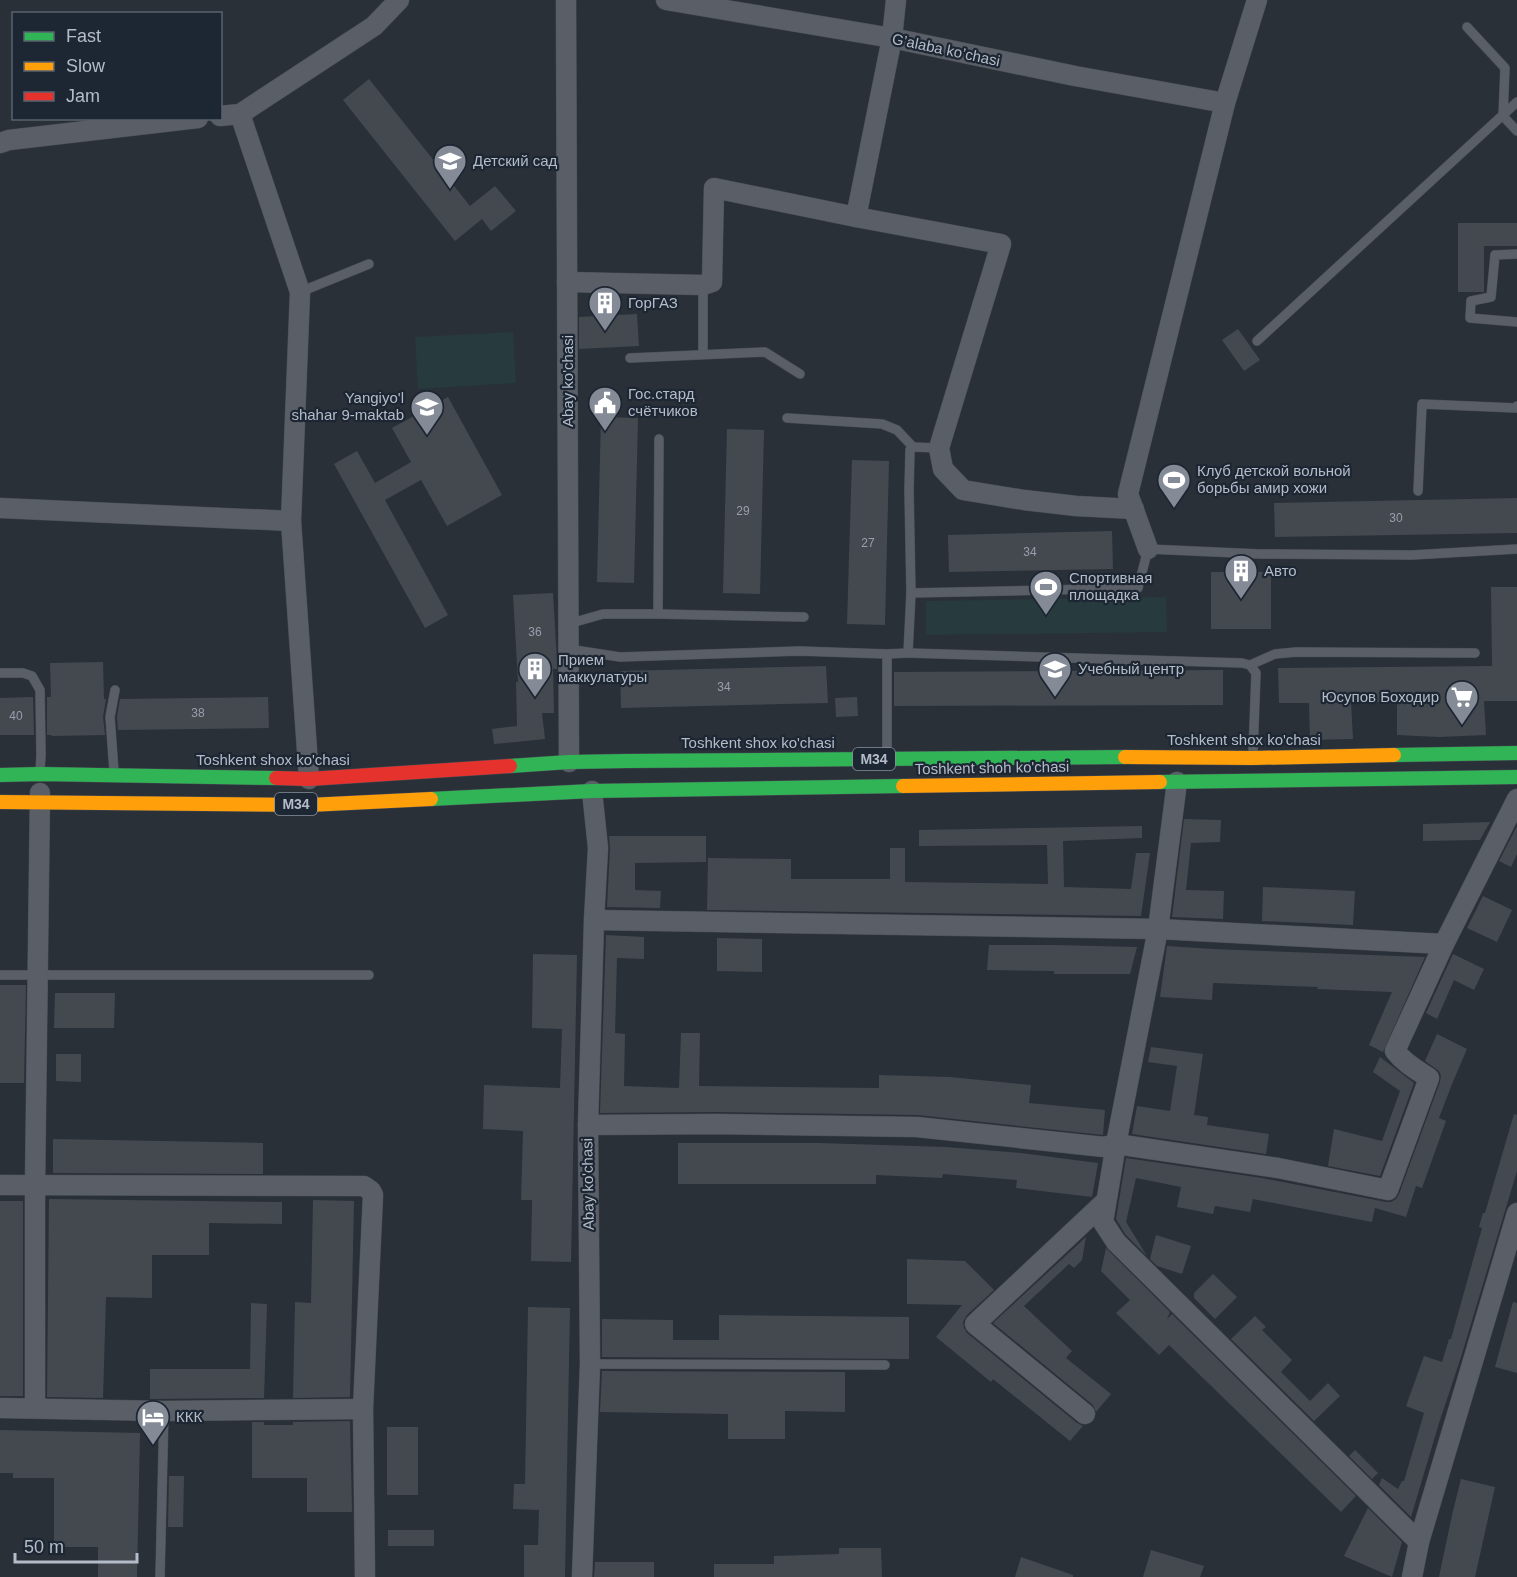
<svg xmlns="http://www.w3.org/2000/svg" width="1517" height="1577" font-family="Helvetica,sans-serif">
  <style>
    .green { fill: #273a3e }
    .building { fill: #444950 }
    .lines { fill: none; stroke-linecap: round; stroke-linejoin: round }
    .lane-casing { stroke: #484c53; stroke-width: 10 }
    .street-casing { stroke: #484c53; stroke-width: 21 }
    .fast-casing { stroke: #484c55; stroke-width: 15 }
    .slow-casing { stroke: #484c55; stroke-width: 15 }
    .jam-casing { stroke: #484c55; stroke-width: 15 }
    .lane { stroke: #5a5e66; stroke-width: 9 }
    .street { stroke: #5a5e66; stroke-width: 20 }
    .fast { stroke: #30b455; stroke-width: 14 }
    .slow { stroke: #ff9f0a; stroke-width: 14 }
    .jam { stroke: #e5322d; stroke-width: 14 }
    .labels { text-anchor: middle; stroke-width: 4.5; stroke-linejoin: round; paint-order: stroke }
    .number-label { font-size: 12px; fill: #989fab }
    .shield { fill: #1d2633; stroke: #878f9c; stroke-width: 1.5 }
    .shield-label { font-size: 14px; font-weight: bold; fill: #b4bcc9 }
    .street-label { font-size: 15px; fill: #b4bcc9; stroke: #1d2633 }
    .poi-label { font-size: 15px; fill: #b4bcc9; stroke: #1d2633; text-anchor: start }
  </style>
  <rect width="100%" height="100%" fill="#2a3038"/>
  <g class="green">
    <path d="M513 332 516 383 418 389 415 337Z"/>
    <path d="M1166 597 1167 632 926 635V601Z"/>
  </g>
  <g class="building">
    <path d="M369 79 470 206 495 186 516 211 491 231 482 219 455 241 343 100Z"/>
    <path d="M1458 223H1517V246H1484V292H1458Z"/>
    <path d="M637 314 639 346 579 349V317Z"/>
    <path d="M1238 329 1260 360 1244 371 1222 340Z"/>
    <path d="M448 397 502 495 447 526 421 480 385 500 448 615 425 628 334 464 357 451 375 483 411 462 392 428Z"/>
    <path d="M601 417 638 418 634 583 597 582Z"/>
    <path d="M727 429 764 430 760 594 723 593Z"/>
    <path d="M852 460 889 461 885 625 847 624Z"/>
    <path d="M1517 498V533L1275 537 1274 503Z"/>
    <path d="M1112 531 1113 569 949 572 948 535Z"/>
    <rect x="1211" y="572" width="60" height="57"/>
    <path d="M1491 587H1517V701H1484L1486 735 1439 737 1397 735V702H1351L1353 739 1310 740 1309 703H1279L1278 668 1492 666Z"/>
    <path d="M553 593 557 662V669H553L554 713H542L545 739 494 744 492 729 517 726 516 682H518L513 595Z"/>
    <path d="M103 662 104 699H106L103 717 105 735 52 736 51 735H47V697H51L50 663Z"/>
    <path d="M826 666 828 703 621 708 620 671Z"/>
    <path d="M1223 670V705L894 706V672Z"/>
    <path d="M33 697 34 735H0V698Z"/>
    <path d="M268 697 269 728 118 730 117 717 120 699Z"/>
    <path d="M857 697 858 716 836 717 835 698Z"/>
    <path d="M1184 819 1221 820 1220 842 1191 843 1186 890 1224 891 1223 919 1172 917Z"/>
    <path d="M1490 822 1480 840 1423 841V824Z"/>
    <path d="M1142 826V838L1063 841 1064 887 1131 889 1136 853H1150L1141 916 707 910 708 858 791 859V879H890V848H905V882L1048 884 1047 845 919 846V830Z"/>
    <path d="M1517 826V854L1511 867 1499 861Z"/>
    <path d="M609 836H706V862L635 863V890L661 891 660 908 607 907 610 848Z"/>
    <path d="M1263 887 1355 891 1353 925 1262 921Z"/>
    <path d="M1483 896 1512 910 1497 942 1467 928Z"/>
    <path d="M606 935 644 937V959L617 958 615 1033 625 1034 624 1086 679 1088 681 1033H700L699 1086 879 1088V1075L950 1077 1031 1085 1029 1103 1105 1110 1103 1135 917 1115 716 1112 600 1113Z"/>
    <path d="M717 938 762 939V972L717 971Z"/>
    <path d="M989 945H1055L1137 947 1130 974H1054V971L987 970Z"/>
    <path d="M1167 946 1213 949 1425 957 1383 1052 1369 1045 1392 992 1317 989 1318 987 1213 983 1212 1000 1160 997Z"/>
    <path d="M533 954 577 955 571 1262 531 1261 532 1200H521L523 1131 483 1129 484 1085 560 1088 562 1029 532 1028Z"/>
    <path d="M1453 954 1484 969 1474 990 1454 980 1437 1019 1426 1013Z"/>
    <path d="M0 985H26L24 1083H0Z"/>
    <path d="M55 993H115L114 1028H54Z"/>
    <path d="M1437 1034 1467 1049 1452 1084 1439 1118 1446 1121 1422 1188 1416 1186 1406 1217 1375 1208 1372 1222 1253 1199 1250 1212 1215 1206 1213 1214 1177 1207 1181 1187 1136 1178 1126 1222 1147 1256 1125 1234 1116 1219 1126 1158 1262 1178 1386 1202H1391L1396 1199 1399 1194 1440 1082 1441 1076 1439 1071 1425 1061Z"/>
    <path d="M1151 1047 1203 1054 1194 1115 1208 1117 1207 1125 1269 1134 1266 1154 1132 1134 1137 1106 1170 1111 1177 1066 1148 1062Z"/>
    <path d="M56 1054H81V1082L56 1081Z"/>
    <path d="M1380 1057 1414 1083 1380 1176 1328 1166 1334 1129 1382 1141 1400 1091 1373 1072Z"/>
    <path d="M1514 1114 1517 1115V1171L1461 1357 1439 1423 1411 1517 1379 1485 1382 1478 1398 1489 1402 1481H1404L1424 1413 1406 1406 1424 1356 1442 1362 1449 1339H1451L1482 1228 1479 1227 1483 1213H1485Z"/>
    <path d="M53 1139 263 1143V1174L53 1173Z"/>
    <path d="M678 1143H819L946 1147 1021 1153 1098 1163 1092 1197 1016 1188 1017 1180 943 1174 942 1178 876 1175V1184H678Z"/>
    <path d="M49 1199 282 1202V1224L209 1223V1255H152V1298L106 1297 103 1398 47 1397Z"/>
    <path d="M313 1200 354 1201 350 1397 293 1398 295 1302 311 1303Z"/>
    <rect x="0" y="1201" width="23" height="195"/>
    <path d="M1156 1235 1191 1246 1182 1274 1157 1266 1150 1259Z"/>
    <path d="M1086 1237 1082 1260 1074 1268 1069 1264 1024 1306 1072 1351 1066 1358 1111 1394 1096 1412 1093 1405 993 1323Z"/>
    <path d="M1106 1248 1170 1312 1167 1319 1172 1314 1356 1496 1341 1512 1169 1345 1159 1355 1116 1313 1130 1300 1101 1271Z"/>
    <path d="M907 1259 965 1261 994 1290 967 1315 963 1322 964 1328 967 1333 1077 1423 1083 1426 1070 1441 993 1379 991 1382 936 1337 962 1305 907 1304Z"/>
    <path d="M1213 1274 1237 1297 1215 1319 1194 1298V1293Z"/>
    <path d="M1513 1302 1517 1303V1373L1495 1367Z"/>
    <path d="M251 1303 267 1304 264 1398 150 1399V1369H250Z"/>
    <path d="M528 1307 570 1308 565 1577H524V1545H538L539 1510 513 1509 514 1484H525Z"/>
    <path d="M719 1315 909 1317V1359L602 1357V1319L673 1320V1340H719Z"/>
    <path d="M1255 1316 1266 1327 1262 1330 1292 1360 1281 1372 1310 1401 1328 1383 1340 1396 1314 1421 1231 1339Z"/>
    <path d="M602 1371 845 1372V1412L785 1411V1439H728V1414L600 1412Z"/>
    <path d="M350 1421 352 1512H307V1478H252V1422H264V1425H293V1422Z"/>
    <rect x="387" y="1427" width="31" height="68"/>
    <path d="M0 1430 140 1433 137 1577H98V1547H54V1478H13V1473H0Z"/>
    <path d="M1355 1450 1378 1473 1372 1479 1349 1456Z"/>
    <path d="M169 1476H184L183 1527H168Z"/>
    <path d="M1461 1479 1495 1487 1475 1577H1439L1452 1515Z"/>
    <path d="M1368 1508 1402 1542 1392 1577 1344 1556Z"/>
    <rect x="388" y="1530" width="46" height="16"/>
    <path d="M839 1548H881L882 1577H714V1564H774V1556L839 1554Z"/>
    <path d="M1151 1550 1204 1566 1200 1577H1143Z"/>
    <path d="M1021 1557 1073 1575V1577H1015Z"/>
    <path d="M595 1562H654V1577H594Z"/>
  </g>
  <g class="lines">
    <g class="lane-casing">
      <g id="lane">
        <path d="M1467 27 1505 68 1503 116 1517 131"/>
        <path d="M1517 254 1495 255 1491 297 1471 301 1470 318 1517 322"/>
        <path d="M300 292 369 264"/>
        <path d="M1257 341 1517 102"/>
        <path d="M703 354V285"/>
        <path d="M630 358 765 352 800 374"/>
        <path d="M787 418 882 424 897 430 913 447"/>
        <path d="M1418 491 1422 404 1516 408 1517 406"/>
        <path d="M911 593 1138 588 1148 549 1260 554 1412 555 1517 549"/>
        <path d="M658 614 804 617"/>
        <path d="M568 624 603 614H658L659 439"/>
        <path d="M568 649 620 657 799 651 887 654V756"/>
        <path d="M908 653 1242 663 1250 665 1256 673 1253 753"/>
        <path d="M887 654 908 653 911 593 909 490 910 450 913 447 939 448"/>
        <path d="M1250 665 1275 654 1296 652 1475 653"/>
        <path d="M0 673H23L32 676 40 690 41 755 40 771"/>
        <path d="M114 771 110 717 115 690"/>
        <path d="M0 975H369"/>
        <path d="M590 1364 885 1365"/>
        <path d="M160 1577 164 1411"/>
      </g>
    </g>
    <g class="street-casing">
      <g id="street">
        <path d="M566 0 569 762"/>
        <path d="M666 0 892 38 1075 76 1225 103"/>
        <path d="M240 114 300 292 291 521 309 779"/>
        <path d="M220 116 240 114 374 26 399 0"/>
        <path d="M0 143 9 140 198 118"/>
        <path d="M856 217 892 38 896 0"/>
        <path d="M567 282 703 285 712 282 714 188 856 217 1001 244 939 448 943 469 963 490 1024 500 1076 506 1134 509"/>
        <path d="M0 508 291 521"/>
        <path d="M1148 549 1128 494 1225 103 1257 0"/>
        <path d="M1177 782 1158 929 1116 1144 1103 1222 1116 1242 1419 1542"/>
        <path d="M594 920 1158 929 1444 944"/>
        <path d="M588 1125 716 1124 917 1127 1104 1147 1116 1144 1278 1168 1388 1190 1429 1078C1417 1070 1404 1063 1395 1051L1444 944 1517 799"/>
        <path d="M0 1185 364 1186 371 1191 373 1195 363 1409 365 1577"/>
        <path d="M0 1408 164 1411 363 1409"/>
        <path d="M35 1408V1186L40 793"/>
        <path d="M1085 1414 975 1324 1106 1201"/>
        <path d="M582 1577 590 1364 588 1125 594 920 598 848 592 791"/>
        <path d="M1412 1577 1419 1542 1517 1213"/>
      </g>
    </g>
    <g class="fast-casing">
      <g id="fast">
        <path d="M1394 755 1517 753"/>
        <path d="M510 766 569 762 627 761 1125 757"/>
        <path d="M0 775 40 774 276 778"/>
        <path d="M1160 782 1517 777"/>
        <path d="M431 799 592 791 903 786"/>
      </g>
    </g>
    <g class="slow-casing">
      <g id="slow">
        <path d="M1125 757 1253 758 1394 755"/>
        <path d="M903 786 1160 782"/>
        <path d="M0 802 309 805 431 799"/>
      </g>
    </g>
    <g class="jam-casing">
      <path id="jam" d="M276 778 309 779 510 766"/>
    </g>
    <use href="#lane" class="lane"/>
    <use href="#street" class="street"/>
    <use href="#fast" class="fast"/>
    <use href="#slow" class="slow"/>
    <use href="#jam" class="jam"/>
  </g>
  <defs>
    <g id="school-pin" transform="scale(1.725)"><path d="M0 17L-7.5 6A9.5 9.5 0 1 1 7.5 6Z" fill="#848b96" stroke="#1d2633"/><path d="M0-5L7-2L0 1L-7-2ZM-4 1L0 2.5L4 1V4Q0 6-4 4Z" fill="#fff"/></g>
    <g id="building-pin" transform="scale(1.725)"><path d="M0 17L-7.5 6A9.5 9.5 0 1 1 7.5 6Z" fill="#848b96" stroke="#1d2633"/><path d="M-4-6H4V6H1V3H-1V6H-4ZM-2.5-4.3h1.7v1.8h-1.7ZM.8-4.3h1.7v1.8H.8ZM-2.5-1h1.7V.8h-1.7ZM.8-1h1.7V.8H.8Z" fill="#fff"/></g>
    <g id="civic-pin" transform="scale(1.725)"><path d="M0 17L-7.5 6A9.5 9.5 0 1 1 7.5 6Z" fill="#848b96" stroke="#1d2633"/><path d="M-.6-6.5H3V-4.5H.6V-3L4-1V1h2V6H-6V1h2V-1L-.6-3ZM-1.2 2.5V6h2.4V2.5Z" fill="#fff"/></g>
    <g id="stadium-pin" transform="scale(1.725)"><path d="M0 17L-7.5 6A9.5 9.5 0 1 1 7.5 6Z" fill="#848b96" stroke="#1d2633"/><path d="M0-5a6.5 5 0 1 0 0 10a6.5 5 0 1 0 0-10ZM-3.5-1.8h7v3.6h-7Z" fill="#fff"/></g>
    <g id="supermarket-pin" transform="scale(1.725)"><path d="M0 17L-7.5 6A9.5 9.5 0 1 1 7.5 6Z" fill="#848b96" stroke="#1d2633"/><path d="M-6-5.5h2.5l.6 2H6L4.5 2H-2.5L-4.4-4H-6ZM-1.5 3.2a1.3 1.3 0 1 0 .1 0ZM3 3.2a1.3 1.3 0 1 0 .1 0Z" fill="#fff"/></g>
    <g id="hotel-pin" transform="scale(1.725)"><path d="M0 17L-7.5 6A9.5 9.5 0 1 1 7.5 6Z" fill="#848b96" stroke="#1d2633"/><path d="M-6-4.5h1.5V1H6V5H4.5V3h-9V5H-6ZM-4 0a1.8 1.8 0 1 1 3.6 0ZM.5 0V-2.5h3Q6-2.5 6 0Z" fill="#fff"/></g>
  </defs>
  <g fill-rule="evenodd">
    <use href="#school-pin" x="450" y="161"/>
    <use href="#building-pin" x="605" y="303"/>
    <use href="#civic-pin" x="605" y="403"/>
    <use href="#school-pin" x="427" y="407"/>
    <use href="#stadium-pin" x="1174" y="480"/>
    <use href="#building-pin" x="1241" y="571"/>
    <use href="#stadium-pin" x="1046" y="587"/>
    <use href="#building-pin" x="535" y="669"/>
    <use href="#school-pin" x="1055" y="669"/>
    <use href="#supermarket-pin" x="1462" y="697"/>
    <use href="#hotel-pin" x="153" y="1417"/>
  </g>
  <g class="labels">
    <g class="number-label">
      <text x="743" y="515">29</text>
      <text x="1396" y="522">30</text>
      <text x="868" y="547">27</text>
      <text x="1030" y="556">34</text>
      <text x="535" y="636">36</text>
      <text x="724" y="691">34</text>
      <text x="198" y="717">38</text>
      <text x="16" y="720">40</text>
    </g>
    <g class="shield">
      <rect x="853" y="748" width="42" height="22" rx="4.5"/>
      <rect x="275" y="793" width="42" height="22" rx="4.5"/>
    </g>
    <g class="shield-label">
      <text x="874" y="764">M34</text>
      <text x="296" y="809">M34</text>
    </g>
    <g class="street-label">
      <text transform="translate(946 50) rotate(12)" y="5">G’alaba ko’chasi</text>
      <text transform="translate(568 381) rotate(-90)" y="5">Abay ko'chasi</text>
      <text x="1244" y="745">Toshkent shox ko'chasi</text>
      <text x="758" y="748">Toshkent shox ko'chasi</text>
      <text x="273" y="765">Toshkent shox ko'chasi</text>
      <text transform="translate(992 768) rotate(-1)" y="5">Toshkent shoh ko'chasi</text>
      <text transform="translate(588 1184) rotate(-91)" y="5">Abay ko'chasi</text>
    </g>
    <g class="poi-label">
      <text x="473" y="166">Детский сад</text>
      <text x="628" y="308">ГорГАЗ</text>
      <text x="628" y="399">Гос.стард<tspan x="628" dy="17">счётчиков</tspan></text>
      <text x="404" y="403" text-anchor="end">Yangiyo'l<tspan x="404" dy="17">shahar 9-maktab</tspan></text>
      <text x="1197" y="476">Клуб детской вольной<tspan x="1197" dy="17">борьбы амир хожи</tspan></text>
      <text x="1264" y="576">Авто</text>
      <text x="1069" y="583">Спортивная<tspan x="1069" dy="17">площадка</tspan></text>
      <text x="558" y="665">Прием<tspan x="558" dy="17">маккулатуры</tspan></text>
      <text x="1078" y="674">Учебный центр</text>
      <text x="1439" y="702" text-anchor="end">Юсупов Боходир</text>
      <text x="176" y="1422">ККК</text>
    </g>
  </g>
  <rect x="12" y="12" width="210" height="108" fill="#1d2633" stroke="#59626f" stroke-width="1.5"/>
  <rect x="24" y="32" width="30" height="9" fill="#30b455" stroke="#59626f" stroke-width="1.5"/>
  <text x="66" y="42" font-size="18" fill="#b4bcc9">Fast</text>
  <rect x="24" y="62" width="30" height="9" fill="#ff9f0a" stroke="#59626f" stroke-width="1.5"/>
  <text x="66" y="72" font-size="18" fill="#b4bcc9">Slow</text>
  <rect x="24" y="92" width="30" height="9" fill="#e5322d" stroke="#59626f" stroke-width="1.5"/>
  <text x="66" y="102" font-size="18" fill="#b4bcc9">Jam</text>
  <path d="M15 1553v9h122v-9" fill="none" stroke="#b4bcc9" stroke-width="3"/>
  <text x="24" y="1553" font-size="18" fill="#b4bcc9" stroke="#1d2633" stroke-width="4.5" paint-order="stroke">50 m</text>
</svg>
